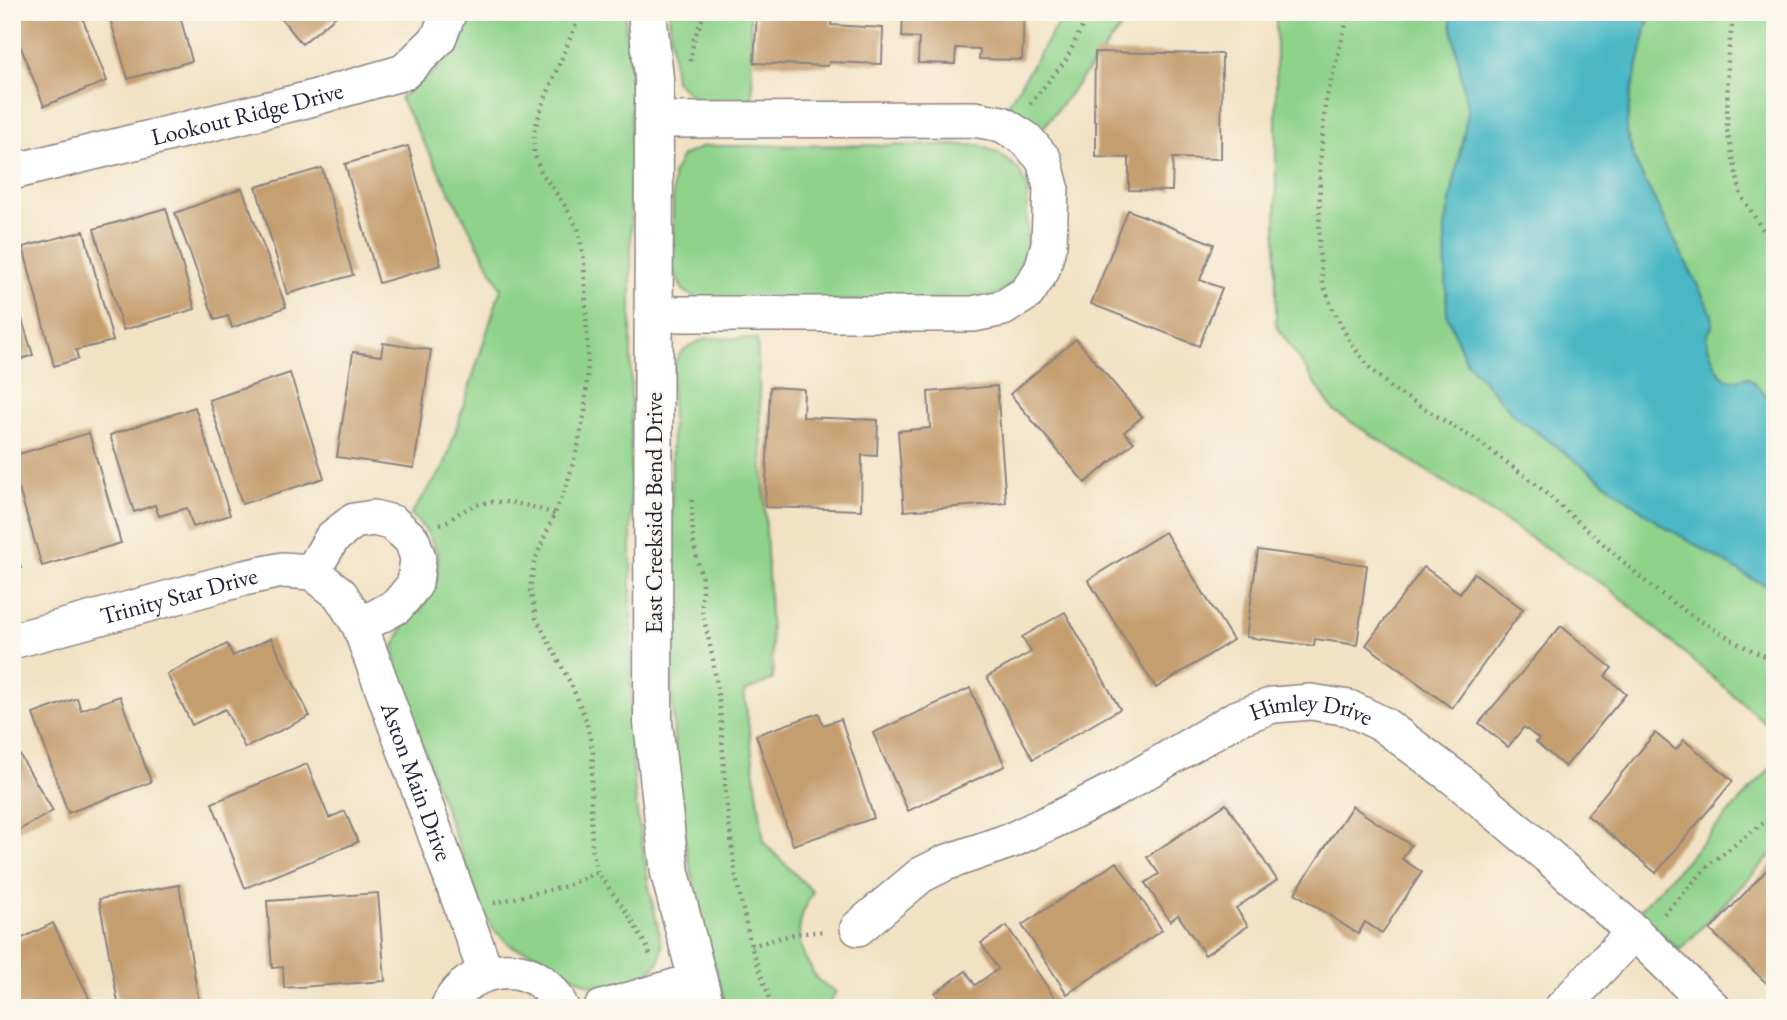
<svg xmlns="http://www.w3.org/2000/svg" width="1787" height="1020" font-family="'EB Garamond',serif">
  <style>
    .green { fill: #8fd38b; stroke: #587a63; stroke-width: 2 }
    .water { fill: #4ab7c5; stroke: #366c80; stroke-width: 2 }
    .building { fill: #c59e6f }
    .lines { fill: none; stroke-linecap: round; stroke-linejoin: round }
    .street-casing { stroke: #8a8280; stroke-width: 38 }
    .secondary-casing { stroke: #8a8280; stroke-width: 41 }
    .path { stroke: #8a8280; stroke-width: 4.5; stroke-dasharray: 2 5; stroke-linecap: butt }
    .street { stroke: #fff; stroke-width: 35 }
    .secondary { stroke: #fff; stroke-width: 38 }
    .labels { text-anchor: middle; stroke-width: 5; stroke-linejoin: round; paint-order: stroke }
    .street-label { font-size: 24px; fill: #22223b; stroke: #fbf7ec }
  </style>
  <rect width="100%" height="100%" fill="#fbf7ec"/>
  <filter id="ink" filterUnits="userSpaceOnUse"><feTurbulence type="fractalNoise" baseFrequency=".0143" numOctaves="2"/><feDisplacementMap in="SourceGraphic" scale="14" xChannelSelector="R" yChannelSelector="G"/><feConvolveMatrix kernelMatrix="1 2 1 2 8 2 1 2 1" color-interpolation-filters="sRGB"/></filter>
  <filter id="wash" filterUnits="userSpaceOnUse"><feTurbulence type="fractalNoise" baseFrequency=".00686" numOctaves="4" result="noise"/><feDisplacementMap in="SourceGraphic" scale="28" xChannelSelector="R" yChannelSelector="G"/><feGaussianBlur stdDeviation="1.57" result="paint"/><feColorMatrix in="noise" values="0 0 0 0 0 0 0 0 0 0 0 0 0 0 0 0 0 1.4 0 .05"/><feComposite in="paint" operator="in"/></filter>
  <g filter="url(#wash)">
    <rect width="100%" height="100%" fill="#f2e2c4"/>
    <g class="green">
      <path d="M472 12H625L631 77V743L636 806 649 887 662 947 659 962 647 975 612 988 588 984 559 969 542 955 513 947 494 930 484 915 397 678 394 647 405 623 424 606 436 581 438 555 428 533 411 514 444 467 501 288 400 98 433 73 456 42Z"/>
      <path d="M669 12H750L753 104 707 108 675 81Z"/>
      <path d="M1065 12H1133L1040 132 1004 111Z"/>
      <path d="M1276 12H1447L1450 17 1468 112 1445 228 1447 314 1466 361 1513 414 1659 523 1751 578 1775 589V731L1610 589 1334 411 1276 325Z"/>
      <path d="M1650 12H1769L1775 96V404L1748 377C1743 379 1736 381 1731 380 1716 378 1709 350 1705 337L1712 327 1635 161 1626 132 1630 99Z"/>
      <path d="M979 145 1000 154 1019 170 1027 188V259L1017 278 999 294 977 301H700L683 290 673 270V174L682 156 704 146Z"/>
      <path d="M709 338 757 339 773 679 744 692 764 843 813 892C798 917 793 939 809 965 812 970 814 976 818 980 822 985 831 988 836 992L827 1008H727L702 924 685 842 675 759 671 669 672 373C677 351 688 344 709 338Z"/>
      <path d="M1775 763V851L1680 950 1637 913Z"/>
    </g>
    <path class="water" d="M1447 12H1650L1630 99 1626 132 1635 161 1712 314V327L1706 337C1709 350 1716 378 1731 380 1736 381 1743 378 1748 377L1775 404V589L1751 578 1659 523 1513 414 1466 361 1447 315 1445 228 1468 112 1450 17Z"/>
    <g id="blocks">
      <g class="building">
        <path d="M12 12H80L107 81 44 106 12 25Z"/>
        <path d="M108 12H179L192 61 128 79Z"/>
        <path d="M276 12H341L302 44Z"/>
        <path d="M757 12H832L831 25 883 28 882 64 829 62 828 66 754 63Z"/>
        <path d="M903 12H1024L1022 60 979 59 980 49 956 48 955 64 918 63 919 38 902 37Z"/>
        <path d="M1095 52 1222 54 1221 159 1173 158 1172 191 1129 190V158L1096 157V121H1094Z"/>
        <path d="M408 146 441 265 379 283 345 164Z"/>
        <path d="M322 168 353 275 287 294 256 187Z"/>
        <path d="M242 188 286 307 232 328 228 316 215 320 175 213Z"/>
        <path d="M166 208 195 309 123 330 94 229Z"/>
        <path d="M1128 210 1214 244 1200 280 1222 288 1199 346 1091 304Z"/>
        <path d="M84 231 113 341 76 350 78 359 54 366 23 247Z"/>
        <path d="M13 291 33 355 12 362V292Z"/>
        <path d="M1076 339 1142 417 1124 432 1134 442 1085 483 1010 394Z"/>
        <path d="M383 343 431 350 414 468 337 457 353 352 381 356Z"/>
        <path d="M290 373 324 478 242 504 209 400Z"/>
        <path d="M997 386 1006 503 904 511 898 431 930 428 928 392Z"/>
        <path d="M770 387 804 389 803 417 878 420 877 456 862 455 861 510 765 507Z"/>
        <path d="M195 407 230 515 193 527 187 508 159 516 155 505 134 512 110 435Z"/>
        <path d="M89 433 121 543 42 566 12 466V456Z"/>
        <path d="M1165 532 1233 640 1156 688 1088 580Z"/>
        <path d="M12 541 21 568 12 570Z"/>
        <path d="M1258 550 1367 565 1357 645 1315 639 1314 646 1246 637Z"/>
        <path d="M1424 567 1460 593 1474 573 1523 609 1452 708 1366 645Z"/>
        <path d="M1065 612 1120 709 1033 759 987 677 1031 652 1022 637Z"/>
        <path d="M1561 626 1612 668 1605 676 1626 694 1565 767 1536 742 1539 739 1524 727 1508 747 1479 723Z"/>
        <path d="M271 638 310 716 245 748 225 709 192 725 167 674 227 644 233 656Z"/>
        <path d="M970 688 1005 766 908 811 873 733Z"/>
        <path d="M120 696 151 782 68 813 33 714 77 698 81 710Z"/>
        <path d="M819 713 823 725 841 719 874 818 793 845 756 735Z"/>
        <path d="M1655 733 1676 750 1684 740 1733 781 1656 873 1587 815Z"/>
        <path d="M12 742 53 811 12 834Z"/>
        <path d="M307 764 329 818 345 811 358 842 245 888 212 803Z"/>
        <path d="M1226 804 1277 880 1236 908 1248 926 1205 955 1178 915 1170 921 1145 883 1159 874 1147 857Z"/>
        <path d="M1352 806 1411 845 1402 859 1422 872 1382 933 1365 922 1358 934 1295 893Z"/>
        <path d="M1775 861V991L1710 930Z"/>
        <path d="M1117 862 1162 930 1067 994 1022 925Z"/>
        <path d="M179 885 199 1002 166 1008H119L99 899Z"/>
        <path d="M378 893 385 981 284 988 283 967 272 968 267 901Z"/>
        <path d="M53 923 94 1008H12V943Z"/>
        <path d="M1007 926 1061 1008H945L935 993 966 971 975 985 998 969 981 943Z"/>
      </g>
    </g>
  </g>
  <g filter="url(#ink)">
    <use href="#blocks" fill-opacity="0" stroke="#8a8280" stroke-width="2"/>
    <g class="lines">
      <g class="street-casing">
        <g id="street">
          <path d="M654 120 974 119 1002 124 1026 139 1044 160 1051 187 1049 244 1042 270 1027 293 1003 308 973 314H654"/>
          <path id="s1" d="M12 172 306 100 404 72 438 39 449 12"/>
          <path d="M312 572 332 538 354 521 374 518 393 523 412 540 418 558 415 584 397 606 360 626"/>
          <path id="s2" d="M12 641 244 578 282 570 312 572 340 594 360 626 486 973"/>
          <path id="s3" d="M858 928 921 875 945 863 1012 840 1063 816 1120 787 1235 719 1273 705 1311 702 1349 708 1384 725 1455 778 1548 856 1634 932 1713 1008"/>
          <path d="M448 1008C461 975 507 960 537 979 548 986 556 996 561 1008"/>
          <path d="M602 1008 698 980"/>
          <path d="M1562 1008 1634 932"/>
        </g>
      </g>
      <g class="secondary-casing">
        <path id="secondary" d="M647 12 654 78 653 723 670 873 705 1008"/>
      </g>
      <g class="path">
        <path d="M581 12 542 106 534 132V153L541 172 564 204 578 229 584 260 588 364 585 411 578 446 566 487 534 562 530 590 536 618 572 686 586 720 593 752 591 802 592 848 597 872 628 914 648 949 651 959"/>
        <path d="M1349 12 1325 104 1320 166 1319 252 1323 284 1332 307 1350 342 1370 368 1391 388 1479 442 1532 481 1653 588 1692 616 1743 646 1775 661"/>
        <path d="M1734 12 1728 54 1727 130 1741 196 1775 248"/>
        <path d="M690 61 694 39 705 12"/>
        <path d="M1030 104 1066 60 1080 31 1091 12"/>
        <path d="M692 500 693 540 702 580V610L713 659 720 708 726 799 736 878 751 946 773 1008"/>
        <path d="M440 524C451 521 458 512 469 508 498 495 526 505 555 514"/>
        <path d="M494 903 566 886 597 872"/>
        <path d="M1664 914 1711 863 1775 814"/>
        <path d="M751 946 794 934 826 931"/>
      </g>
      <use href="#street" class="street"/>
      <use href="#secondary" class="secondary"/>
    </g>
  </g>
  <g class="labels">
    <g class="street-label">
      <text dy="8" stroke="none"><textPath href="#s1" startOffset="242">Lookout Ridge Drive</textPath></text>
      <text transform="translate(654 513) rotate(-90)" y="8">East Creekside Bend Drive</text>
      <text dy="8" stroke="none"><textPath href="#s2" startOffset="173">Trinity Star Drive</textPath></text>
      <text dy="8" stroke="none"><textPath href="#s3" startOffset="513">Himley Drive</textPath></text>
      <text dy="8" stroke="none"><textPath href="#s2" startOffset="548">Aston Main Drive</textPath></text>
    </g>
  </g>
  <rect width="1787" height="1020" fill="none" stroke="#fbf7ec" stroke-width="42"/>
</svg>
